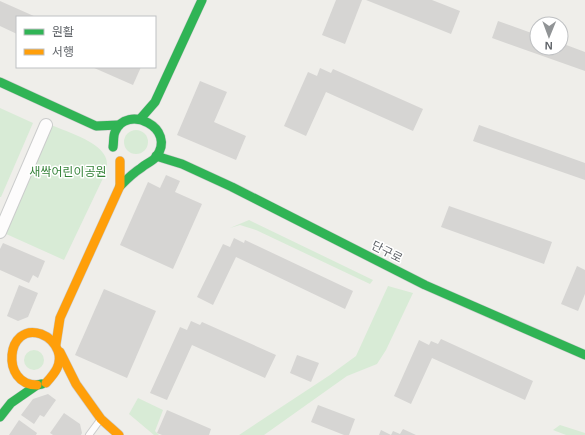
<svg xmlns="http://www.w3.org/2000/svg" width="585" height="435" font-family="Arial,'Noto Sans KR',sans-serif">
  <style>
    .green { fill: #d8ebd6 }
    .building { fill: #d6d5d3 }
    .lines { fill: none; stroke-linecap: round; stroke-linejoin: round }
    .lane-casing { stroke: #cbcccc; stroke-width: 8 }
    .street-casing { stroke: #cbcccc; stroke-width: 14 }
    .fast-casing { stroke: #cacacb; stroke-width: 10 }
    .slow-casing { stroke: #cacacb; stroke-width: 10 }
    .lane { stroke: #fdfcfc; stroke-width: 6 }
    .street { stroke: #fdfcfc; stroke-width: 12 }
    .fast { stroke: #30b455; stroke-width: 9 }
    .slow { stroke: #ff9f0a; stroke-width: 9 }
    .labels { text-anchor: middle; stroke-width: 3; stroke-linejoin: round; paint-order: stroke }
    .park-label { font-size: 12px; fill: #348238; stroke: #fff }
    .street-label { font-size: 12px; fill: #5f6368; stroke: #fff }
  </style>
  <rect width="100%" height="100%" fill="#efeeea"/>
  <g class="green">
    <path d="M0 108 33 123 1 197H0Z"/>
    <path d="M51 125C67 132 107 143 107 164 107 167 106 171 105 174L64 260 4 233Z"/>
    <circle cx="136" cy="142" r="12"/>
    <path d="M249 220 373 280 370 284 256 230 240 225 230 228Z"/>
    <path d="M388 286 413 293 386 350 377 364 347 376 264 435H239L330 375 356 356Z"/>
    <circle cx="34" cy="360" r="10"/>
    <path d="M138 398 163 410 155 431 159 435H154L129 414Z"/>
    <path d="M560 425 585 433V435H566L553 430Z"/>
  </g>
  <g class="building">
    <path d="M336 0H362L345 44 322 35Z"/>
    <path d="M366 0H432L460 11 451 34Z"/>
    <path d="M0 1 36 17H17V34L0 26Z"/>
    <path d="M498 21 537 35V48H561V43L585 52V71L492 38Z"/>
    <path d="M92 67H141L133 85Z"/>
    <path d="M320 68 331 73 333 69 423 109 413 131 326 92 306 136 284 126 308 72 317 76Z"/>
    <path d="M200 81 227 92 214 122 246 136 236 160 177 135Z"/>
    <path d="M479 125 585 163V180L473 141Z"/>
    <path d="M166 175 180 181 175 192 202 204 173 269 120 245 148 182 160 188Z"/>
    <path d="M449 206 552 242 544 264 441 227Z"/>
    <path d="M234 238 244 243 245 240 353 291 345 309 236 257 213 305 197 297 223 244 230 247Z"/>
    <path d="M3 243 45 261 38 278 33 275 29 283 0 270V249Z"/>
    <path d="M577 266 585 270V294L578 311 561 304Z"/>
    <path d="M19 285 38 293 28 317 18 321 7 316Z"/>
    <path d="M104 289 156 311 127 378 75 355Z"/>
    <path d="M191 321 200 325 202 322 276 355 265 378 192 345 167 400 150 393 180 327 187 330Z"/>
    <path d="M441 339 533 381 525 400 432 358 411 404 394 396 419 340 429 345 431 341 438 344Z"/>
    <path d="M297 355 319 363 311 382 290 373Z"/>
    <path d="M48 394 56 400 44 417 40 415 34 424 21 415 33 399Z"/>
    <path d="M318 405 355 419 349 435H344L311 422Z"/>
    <path d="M167 410 211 429 209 435H162L157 433Z"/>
    <path d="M64 413 80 424 82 433 81 435H53L50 433Z"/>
    <path d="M19 420 37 433 36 435H9Z"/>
    <path d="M403 429 416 435H379L381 430 391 435 393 431 400 434Z"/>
  </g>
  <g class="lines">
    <g class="lane-casing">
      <path id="lane" d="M89 435 100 420"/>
    </g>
    <g class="street-casing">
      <path id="street" d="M0 232 46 125"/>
    </g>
    <g class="fast-casing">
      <g id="fast">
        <path d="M0 82 96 126 119 125"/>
        <path d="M141 118 155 102 202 0"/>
        <path d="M113 147C114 142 113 136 115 132 126 103 178 128 156 157 152 162 145 164 141 168 133 173 127 179 120 186"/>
        <path d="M156 156 182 164 232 187 425 285 585 355"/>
        <path d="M0 417 11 403 37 385 42 384"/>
      </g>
    </g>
    <g class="slow-casing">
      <g id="slow">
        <path d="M56 344 60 318 120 186V161"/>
        <path d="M60 352 76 384 101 419 119 435"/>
        <path d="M37 385C0 385 6 322 41 334 49 337 55 343 58 351 63 364 54 374 46 383"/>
      </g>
    </g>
    <use href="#lane" class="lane"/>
    <use href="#street" class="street"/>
    <use href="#fast" class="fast"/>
    <use href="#slow" class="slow"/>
  </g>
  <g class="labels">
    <g class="park-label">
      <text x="68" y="176">새싹어린이공원</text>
    </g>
    <g class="street-label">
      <text transform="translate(387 252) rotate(27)" y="4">단구로</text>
    </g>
  </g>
  <rect x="16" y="16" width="140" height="52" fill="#ffffff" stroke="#bfc1c3"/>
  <rect x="24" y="29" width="20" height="6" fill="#30b455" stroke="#bfc1c3"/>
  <text x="52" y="36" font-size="12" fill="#5f6368">원활</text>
  <rect x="24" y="49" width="20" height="6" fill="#ff9f0a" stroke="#bfc1c3"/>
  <text x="52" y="56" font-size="12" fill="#5f6368">서행</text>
  <g transform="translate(549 36) rotate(181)"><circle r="19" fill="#ffffff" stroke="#bfc1c3"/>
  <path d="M0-3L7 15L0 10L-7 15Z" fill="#919496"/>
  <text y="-6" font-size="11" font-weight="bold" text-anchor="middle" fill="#5f6368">N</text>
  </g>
</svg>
